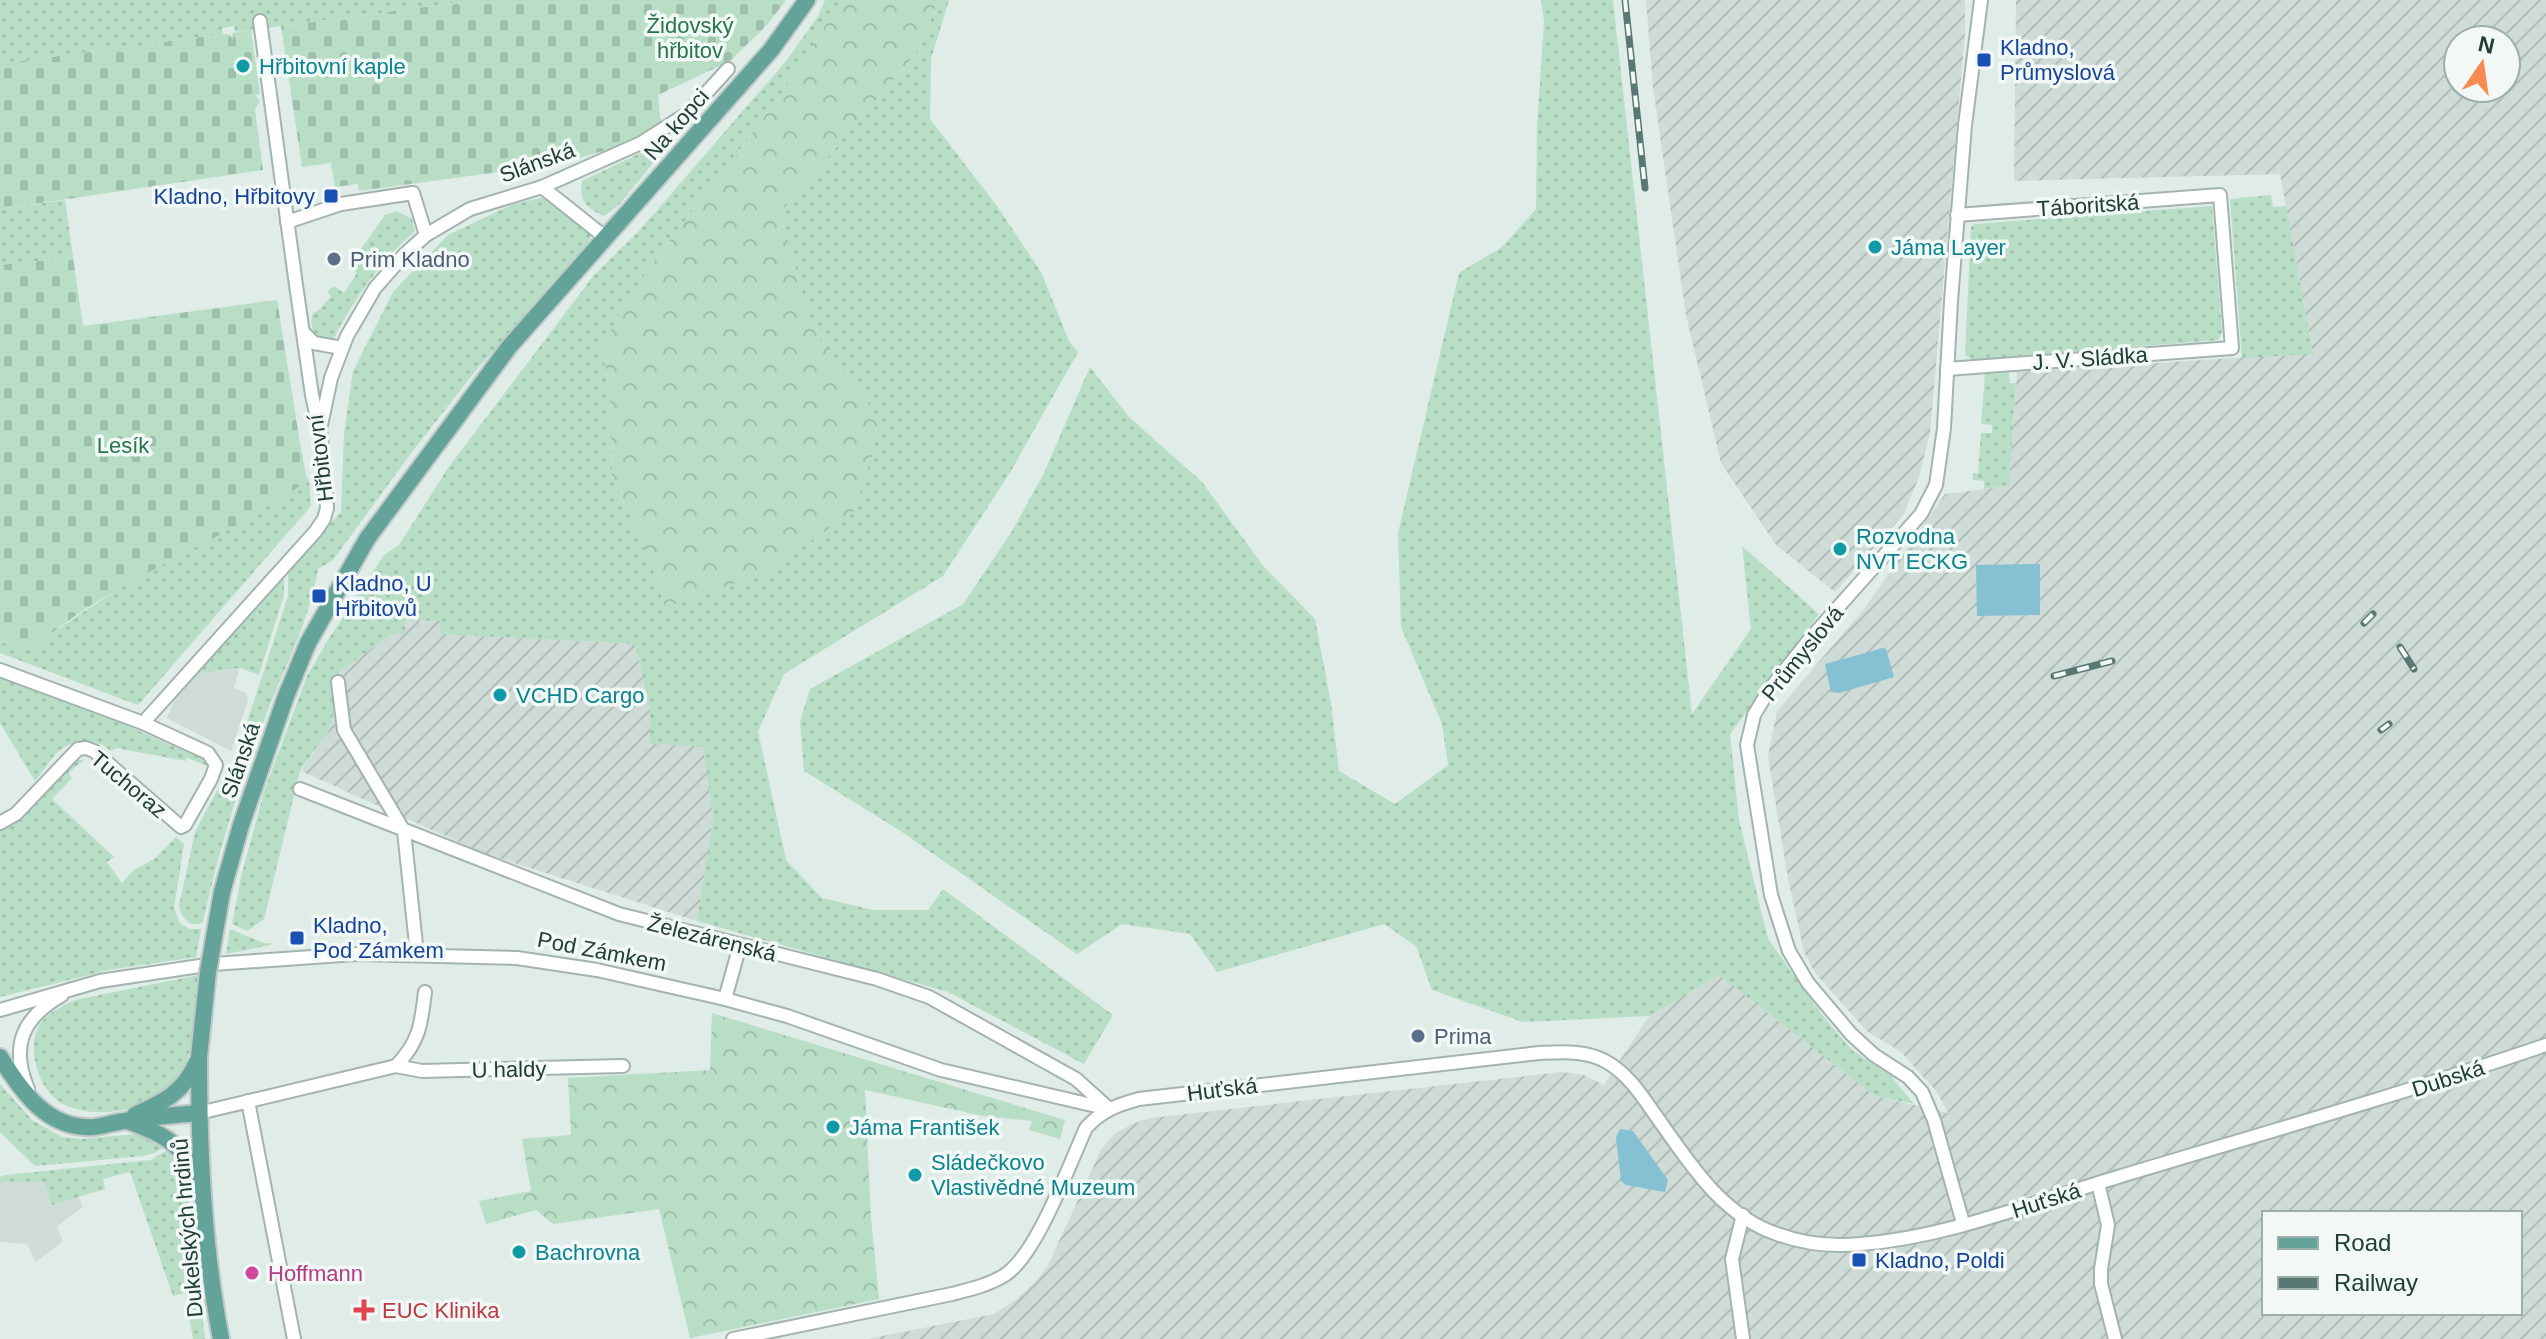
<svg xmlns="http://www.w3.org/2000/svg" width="2546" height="1339" font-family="Arial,sans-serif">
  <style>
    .built { fill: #cedbd7 }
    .industrial { fill: url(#industrial-furrows); fill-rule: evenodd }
    .grass { fill: url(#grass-dots) }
    .forest { fill: url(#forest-crowns) }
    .cemetery { fill: url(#cemetery-stones) }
    .water { fill: #86c0d3 }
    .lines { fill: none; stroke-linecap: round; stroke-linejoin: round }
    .minor-casing { stroke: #a3b4b0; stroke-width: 16 }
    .major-casing { stroke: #c1c9c7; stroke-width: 20 }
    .minor { stroke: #fff; stroke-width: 12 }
    .major { stroke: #63a399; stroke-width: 16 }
    .rail-casing { stroke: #5a7873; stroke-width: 7 }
    .rail { stroke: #f1f8f5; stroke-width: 4; stroke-dasharray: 12; stroke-linecap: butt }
    .major-bridge-casing { stroke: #c1c9c7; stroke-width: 20; stroke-linecap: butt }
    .major-bridge { stroke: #63a399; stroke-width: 16 }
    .transit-dot { fill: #1a4fb4; stroke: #f1f8f5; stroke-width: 3 }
    .culture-dot { fill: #0f9aa8; stroke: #f1f8f5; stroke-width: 3 }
    .service-dot { fill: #5c6f8a; stroke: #f1f8f5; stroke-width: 3 }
    .hotel-dot { fill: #d1479c; stroke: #f1f8f5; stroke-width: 3 }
    .health-dot { fill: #e0444e; stroke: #f1f8f5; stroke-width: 3 }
    .labels { text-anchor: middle; stroke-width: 7; stroke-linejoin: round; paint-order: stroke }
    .park-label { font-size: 22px; fill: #29754e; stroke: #f1f8f5 }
    .transit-label { font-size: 22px; fill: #164399; stroke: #f1f8f5; text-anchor: start }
    .culture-label { font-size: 22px; fill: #0d838f; stroke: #f1f8f5; text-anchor: start }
    .street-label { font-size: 22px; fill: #203d38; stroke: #f1f8f5 }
    .service-label { font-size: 22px; fill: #4e5e75; stroke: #f1f8f5; text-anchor: start }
    .hotel-label { font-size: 22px; fill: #b23c85; stroke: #f1f8f5; text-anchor: start }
    .health-label { font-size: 22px; fill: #be3a42; stroke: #f1f8f5; text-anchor: start }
  </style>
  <defs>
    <pattern id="industrial-furrows" width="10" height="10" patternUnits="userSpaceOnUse" patternTransform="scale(2)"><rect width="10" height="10" fill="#cedbd7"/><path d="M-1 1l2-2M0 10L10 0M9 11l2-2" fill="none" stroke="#b1bdb9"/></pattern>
    <pattern id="grass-dots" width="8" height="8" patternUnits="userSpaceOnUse" patternTransform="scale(2)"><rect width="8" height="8" fill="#b8dec6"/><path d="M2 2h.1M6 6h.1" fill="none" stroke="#9ebfab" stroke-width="1.8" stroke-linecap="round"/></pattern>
    <pattern id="forest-crowns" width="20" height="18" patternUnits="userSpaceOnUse" patternTransform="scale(2)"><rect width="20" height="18" fill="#b8dec6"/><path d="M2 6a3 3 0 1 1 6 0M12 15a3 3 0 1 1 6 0" fill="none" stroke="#9ebfab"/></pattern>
    <pattern id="cemetery-stones" width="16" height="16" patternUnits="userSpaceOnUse" patternTransform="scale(2)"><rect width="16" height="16" fill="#b8dec6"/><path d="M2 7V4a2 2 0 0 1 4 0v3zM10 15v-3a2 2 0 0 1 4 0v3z" fill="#9ebfab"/></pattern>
  </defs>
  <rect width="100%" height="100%" fill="#e0ece8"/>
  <g class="built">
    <path d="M239 669 234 688 246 693 248 701 231 751 167 718 174 700 197 674Z"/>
    <path d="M45 1181 66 1199 78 1196 83 1207 57 1226 63 1242 35 1262 27 1244 0 1242V1182Z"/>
  </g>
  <g class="industrial">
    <path d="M1646 0H1965V33L1930 433 1919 477 1904 514 1835 592 1776 545 1721 463 1686 315 1653 88Z"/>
    <path d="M2016 0H2546V1339H867L994 1314 1017 1299 1037 1280 1048 1265 1102 1148 1116 1133 1132 1124 1150 1118 1562 1072 1584 1075 1604 1085 1649 1016 1719 975 1875 1096 1948 1113 1937 1092 1900 1051 1868 1032 1815 973 1804 952 1788 878 1768 757 1777 711 1864 609 1945 494 2009 486 2017 372 2313 353 2280 174 2014 181ZM2458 40H2506V88H2458ZM2264 1213H2520V1313H2264Z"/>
    <path d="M405 620 440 621V634L635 644 650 711 651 742 703 746 713 817 697 921 483 853 301 771 331 727 340 671 392 634Z"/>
  </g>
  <g class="grass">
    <path d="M0 0H478L235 32 234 26 222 28 223 34 0 64Z"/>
    <path d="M825 0H840L808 55 758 126 670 240 634 290 602 345 610 397 612 476 649 558 665 607 881 422 812 328 780 213 921 47 938 0H949L931 59 930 119 997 206 1041 272 1069 341 1078 352 1011 471 943 576 784 674 758 731 786 860 822 898 873 910H928L943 889 1113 1015 1084 1064 948 992 697 921 713 817 703 747 650 743V711L635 644 440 634V621L405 620V634H392L340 671 331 727 300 771 264 919 247 931 232 924 242 873 264 792 307 676 328 640 384 555 399 545 448 468 594 275 639 231 787 60 818 16Z"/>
    <path d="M1541 0H1613L1692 714 1751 629 1742 546 1819 614 1730 734 1739 820 1768 939 1823 1016 1852 1050 1891 1076 1914 1104 1875 1096 1719 975 1649 1016 1523 1022 1432 990 1416 946 1384 924 1217 972 1190 934 1122 924 1077 954 899 830 804 771 800 721 810 689 963 604 1011 533 1043 475 1090 367 1129 417 1202 482 1264 567 1315 619 1331 703 1339 771 1395 804 1448 765 1442 724 1401 627 1398 533 1459 273 1502 247 1536 209 1537 129 1544 21Z"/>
    <path d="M674 137 619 205 604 216C586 208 579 201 582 181Z"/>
    <path d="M2271 195 2273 207 2286 206 2313 354 2242 358 2230 199Z"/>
    <path d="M544 197 591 236 583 253 477 369 412 452 333 560 318 569C309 623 284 667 265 718 239 784 218 853 203 922 191 929 181 918 179 906L195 832 237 753 288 596V572L341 512 344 434 353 371 393 292 448 235 511 205Z"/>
    <path d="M65 200 73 257 0 265V209Z"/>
    <path d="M2212 206 2222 332 2218 340 1973 360 1965 355 1971 227 1974 224Z"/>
    <path d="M397 211 412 219 415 231C381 261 355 297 334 338L330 342C315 340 308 327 313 313L319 310 331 296 327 292 334 286 344 293 357 273 349 266 385 215Z"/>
    <path d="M2009 373 2010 383H2016L2009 486 1984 489V481L1973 480V473H1978L1981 433H1992V425L1981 424 1985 374Z"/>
    <path d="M309 480 311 506 138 705 0 653V642L32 650 46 637 142 573 225 532Z"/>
    <path d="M284 577V595L259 675 240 668 197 674Z"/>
    <path d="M0 678 123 724 203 759 208 766 187 758 186 761 117 748 110 751C104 744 98 742 88 742 57 741 53 760 35 781L0 723Z"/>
    <path d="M76 760H84L68 773 72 778 52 799 114 857 107 862 122 883 134 870 154 859 176 837 184 844 174 908 180 923 190 929H201L196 957 109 970 0 997V828Z"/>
    <path d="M230 929 264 943H271V945L226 954Z"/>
    <path d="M199 975C195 1008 197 1048 179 1076 159 1109 98 1122 63 1104 37 1090 23 1042 44 1019 53 1010 64 1005 75 1000Z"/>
    <path d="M0 1084 32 1120 62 1137 82 1139 136 1134 166 1145 157 1152 143 1156 35 1166 0 1132Z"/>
    <path d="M170 1148 182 1167 187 1184 205 1339H193L185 1293 173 1296 130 1172 103 1179 105 1189 52 1205 45 1182H0V1177L6 1175 151 1160Z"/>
  </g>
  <g class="forest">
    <path d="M840 0H938L921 47 780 213 812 328 882 422 855 510 765 573 665 607 649 558 612 476 610 397 602 345 634 290 670 240 758 126 808 55Z"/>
    <path d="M712 1013 1065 1120 1060 1139 1029 1130 1032 1121 983 1116 865 1090 871 1218 879 1299 690 1338 659 1209 553 1224 536 1210 486 1224 479 1201 531 1191 522 1139 571 1135 568 1078 710 1070Z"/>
  </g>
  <g class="cemetery">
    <path d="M478 0H786L767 25 730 61 658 95 661 124 610 149 559 164 359 191 358 184 335 187 331 163 302 167 281 26Z"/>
    <path d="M251 30 260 94 255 95 260 101 255 109 263 170 0 209V64L223 34 230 35 233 40 232 33Z"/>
    <path d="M73 257 83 326 277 300 300 443 306 475 309 480C282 498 254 516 225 532 159 568 88 599 32 650L0 642V265Z"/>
  </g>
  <g class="water">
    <path d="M2040 564V615L1977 616 1976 565Z"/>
    <path d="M1883 648 1886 649 1894 677 1839 693 1831 692 1825 664Z"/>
    <path d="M1620 1129 1633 1131 1668 1180 1665 1192 1626 1185 1621 1181 1616 1138Z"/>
  </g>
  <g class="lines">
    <g class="minor-casing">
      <g id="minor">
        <path d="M542 187 606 238"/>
        <path d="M287 222 341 204 413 193 426 235"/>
        <path d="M303 332 314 343 342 348"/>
        <path d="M1947 369 2232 348 2220 195 1957 215"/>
        <path d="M321 425 331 378 347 336 375 288 404 255 426 235 470 209 542 187 641 143 688 113 728 69"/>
        <path d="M0 670 143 723 208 753 216 765 211 779 185 825 181 827 94 751 86 748 78 749 16 814 0 823"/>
        <path d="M338 682 344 730 404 831 417 954"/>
        <path d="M143 723 315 532 324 519 327 508 321 436 312 395 296 285 260 21"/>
        <path d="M300 789 619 914 877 979 929 997 1076 1079 1107 1107"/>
        <path d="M725 999 740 945"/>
        <path d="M0 1010 100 981 213 964 356 954 517 958 597 970 725 999 787 1016 941 1070 1109 1109"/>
        <path d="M396 1066 422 1071 623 1066"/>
        <path d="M28 1089C10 1046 22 1018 62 995"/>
        <path d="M248 1101 294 1339"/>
        <path d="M199 1113 396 1066C420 1041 421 1024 425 992"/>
        <path d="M2098 1183 2108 1225 2101 1269V1284L2115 1339"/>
        <path d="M1743 1215 1732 1259 1743 1339"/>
        <path d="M1963 1223 1934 1120 1922 1092 1908 1077 1874 1055 1851 1034 1808 983 1789 951 1771 895 1747 745 1754 715 1769 690 1809 640 1921 514 1936 485 1944 428 1951 301 1965 125 1981 0"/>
        <path d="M733 1339 952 1294C971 1289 989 1285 1005 1275 1037 1254 1069 1165 1086 1128 1101 1111 1117 1105 1139 1099L1539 1053C1561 1052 1585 1050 1605 1061 1626 1072 1641 1094 1654 1113 1687 1159 1720 1215 1777 1234 1804 1244 1832 1247 1861 1244 1949 1237 2034 1202 2118 1177 2261 1134 2405 1093 2546 1045"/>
      </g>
    </g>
    <g class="major-casing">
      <g id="major">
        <path d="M222 892 241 825 286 696 308 643 367 539 509 347 771 50 807 0"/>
        <path d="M0 1057C22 1092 48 1130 94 1127 104 1126 115 1122 125 1121 149 1117 174 1115 199 1113"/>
        <path d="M199 1057C199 1151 203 1246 221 1339"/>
        <path d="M135 1115C165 1101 183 1093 197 1062"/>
        <path d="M130 1122C164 1134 184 1145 197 1180"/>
      </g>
    </g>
    <use href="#minor" class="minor"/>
    <use href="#major" class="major"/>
    <g class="rail-casing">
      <g id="rail">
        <path d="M1625 0 1645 188"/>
        <path d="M2364 623 2373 614"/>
        <path d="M2400 647 2414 669"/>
        <path d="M2054 676 2112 661"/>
        <path d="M2381 730 2389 724"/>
      </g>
    </g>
    <use href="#rail" class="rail"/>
    <g class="major-bridge-casing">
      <path id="major-bridge" d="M199 1057 208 972 222 892"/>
    </g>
    <use href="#major-bridge" class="major-bridge"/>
  </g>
  <g class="transit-dot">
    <rect x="1976" y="52" width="16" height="16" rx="4"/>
    <rect x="323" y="188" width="16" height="16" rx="4"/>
    <rect x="311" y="588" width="16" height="16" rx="4"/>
    <rect x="289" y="930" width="16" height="16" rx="4"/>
    <rect x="1851" y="1252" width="16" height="16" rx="4"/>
  </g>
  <g class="culture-dot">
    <circle cx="243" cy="66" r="8"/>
    <circle cx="1875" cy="247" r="8"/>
    <circle cx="1840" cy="549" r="8"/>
    <circle cx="500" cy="695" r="8"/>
    <circle cx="833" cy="1127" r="8"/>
    <circle cx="915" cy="1175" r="8"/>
    <circle cx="519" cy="1252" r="8"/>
  </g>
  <g class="service-dot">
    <circle cx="334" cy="259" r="8"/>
    <circle cx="1418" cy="1036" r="8"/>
  </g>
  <circle class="hotel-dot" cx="252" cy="1273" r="8"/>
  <path class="health-dot" d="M360 1298h8v8h8v8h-8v8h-8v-8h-8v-8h8z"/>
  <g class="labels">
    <g class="park-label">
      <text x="690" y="33">Židovský<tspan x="690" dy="25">hřbitov</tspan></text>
      <text x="123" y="453">Lesík</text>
    </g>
    <g class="transit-label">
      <text x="2000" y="55">Kladno,<tspan x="2000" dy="25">Průmyslová</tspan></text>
      <text x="315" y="204" text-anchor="end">Kladno, Hřbitovy</text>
      <text x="335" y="591">Kladno, U<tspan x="335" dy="25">Hřbitovů</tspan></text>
      <text x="313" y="933">Kladno,<tspan x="313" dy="25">Pod Zámkem</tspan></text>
      <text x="1875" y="1268">Kladno, Poldi</text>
    </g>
    <g class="culture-label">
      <text x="259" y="74">Hřbitovní kaple</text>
      <text x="1891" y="255">Jáma Layer</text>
      <text x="1856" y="544">Rozvodna<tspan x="1856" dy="25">NVT ECKG</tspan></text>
      <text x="516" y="703">VCHD Cargo</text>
      <text x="849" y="1135">Jáma František</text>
      <text x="931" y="1170">Sládečkovo<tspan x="931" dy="25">Vlastivědné Muzeum</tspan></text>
      <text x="535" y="1260">Bachrovna</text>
    </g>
    <g class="street-label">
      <text transform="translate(676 124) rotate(-49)" y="8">Na kopci</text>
      <text transform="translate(537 162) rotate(-20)" y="8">Slánská</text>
      <text transform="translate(2088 205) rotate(-4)" y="8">Táboritská</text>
      <text transform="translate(2090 358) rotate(-4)" y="8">J. V. Sládka</text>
      <text transform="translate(320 458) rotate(-97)" y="8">Hřbitovní</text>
      <text transform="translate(1802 653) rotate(-51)" y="8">Průmyslová</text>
      <text transform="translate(240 760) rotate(-71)" y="8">Slánská</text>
      <text transform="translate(129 784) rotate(40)" y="8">Tuchoraz</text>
      <text transform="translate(712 938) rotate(14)" y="8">Železárenská</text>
      <text transform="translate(602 951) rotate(11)" y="8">Pod Zámkem</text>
      <text transform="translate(509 1069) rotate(-1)" y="8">U haldy</text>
      <text transform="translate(2448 1078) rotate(-18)" y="8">Dubská</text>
      <text transform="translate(1222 1089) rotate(-7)" y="8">Huťská</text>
      <text transform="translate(2046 1200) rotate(-18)" y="8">Huťská</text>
      <text transform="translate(187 1228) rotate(-95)" y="8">Dukelských hrdinů</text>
    </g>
    <g class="service-label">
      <text x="350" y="267">Prim Kladno</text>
      <text x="1434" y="1044">Prima</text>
    </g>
    <g class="hotel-label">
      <text x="268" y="1281">Hoffmann</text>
    </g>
    <g class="health-label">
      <text x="382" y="1318">EUC Klinika</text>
    </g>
  </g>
  <rect x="2262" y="1211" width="260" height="104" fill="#f1f8f5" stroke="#9dada9" stroke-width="2"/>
  <rect x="2278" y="1237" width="40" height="12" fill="#63a399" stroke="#9dada9" stroke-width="2"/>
  <text x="2334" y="1251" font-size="24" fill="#203d38">Road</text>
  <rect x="2278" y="1277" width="40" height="12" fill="#5a7873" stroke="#9dada9" stroke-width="2"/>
  <text x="2334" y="1291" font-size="24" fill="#203d38">Railway</text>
  <g transform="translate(2482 64) rotate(13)"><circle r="38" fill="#f1f8f5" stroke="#9dada9" stroke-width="2"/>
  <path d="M0-6L14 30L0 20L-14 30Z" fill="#f78b53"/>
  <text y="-12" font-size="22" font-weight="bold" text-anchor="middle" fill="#203d38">N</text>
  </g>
</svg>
